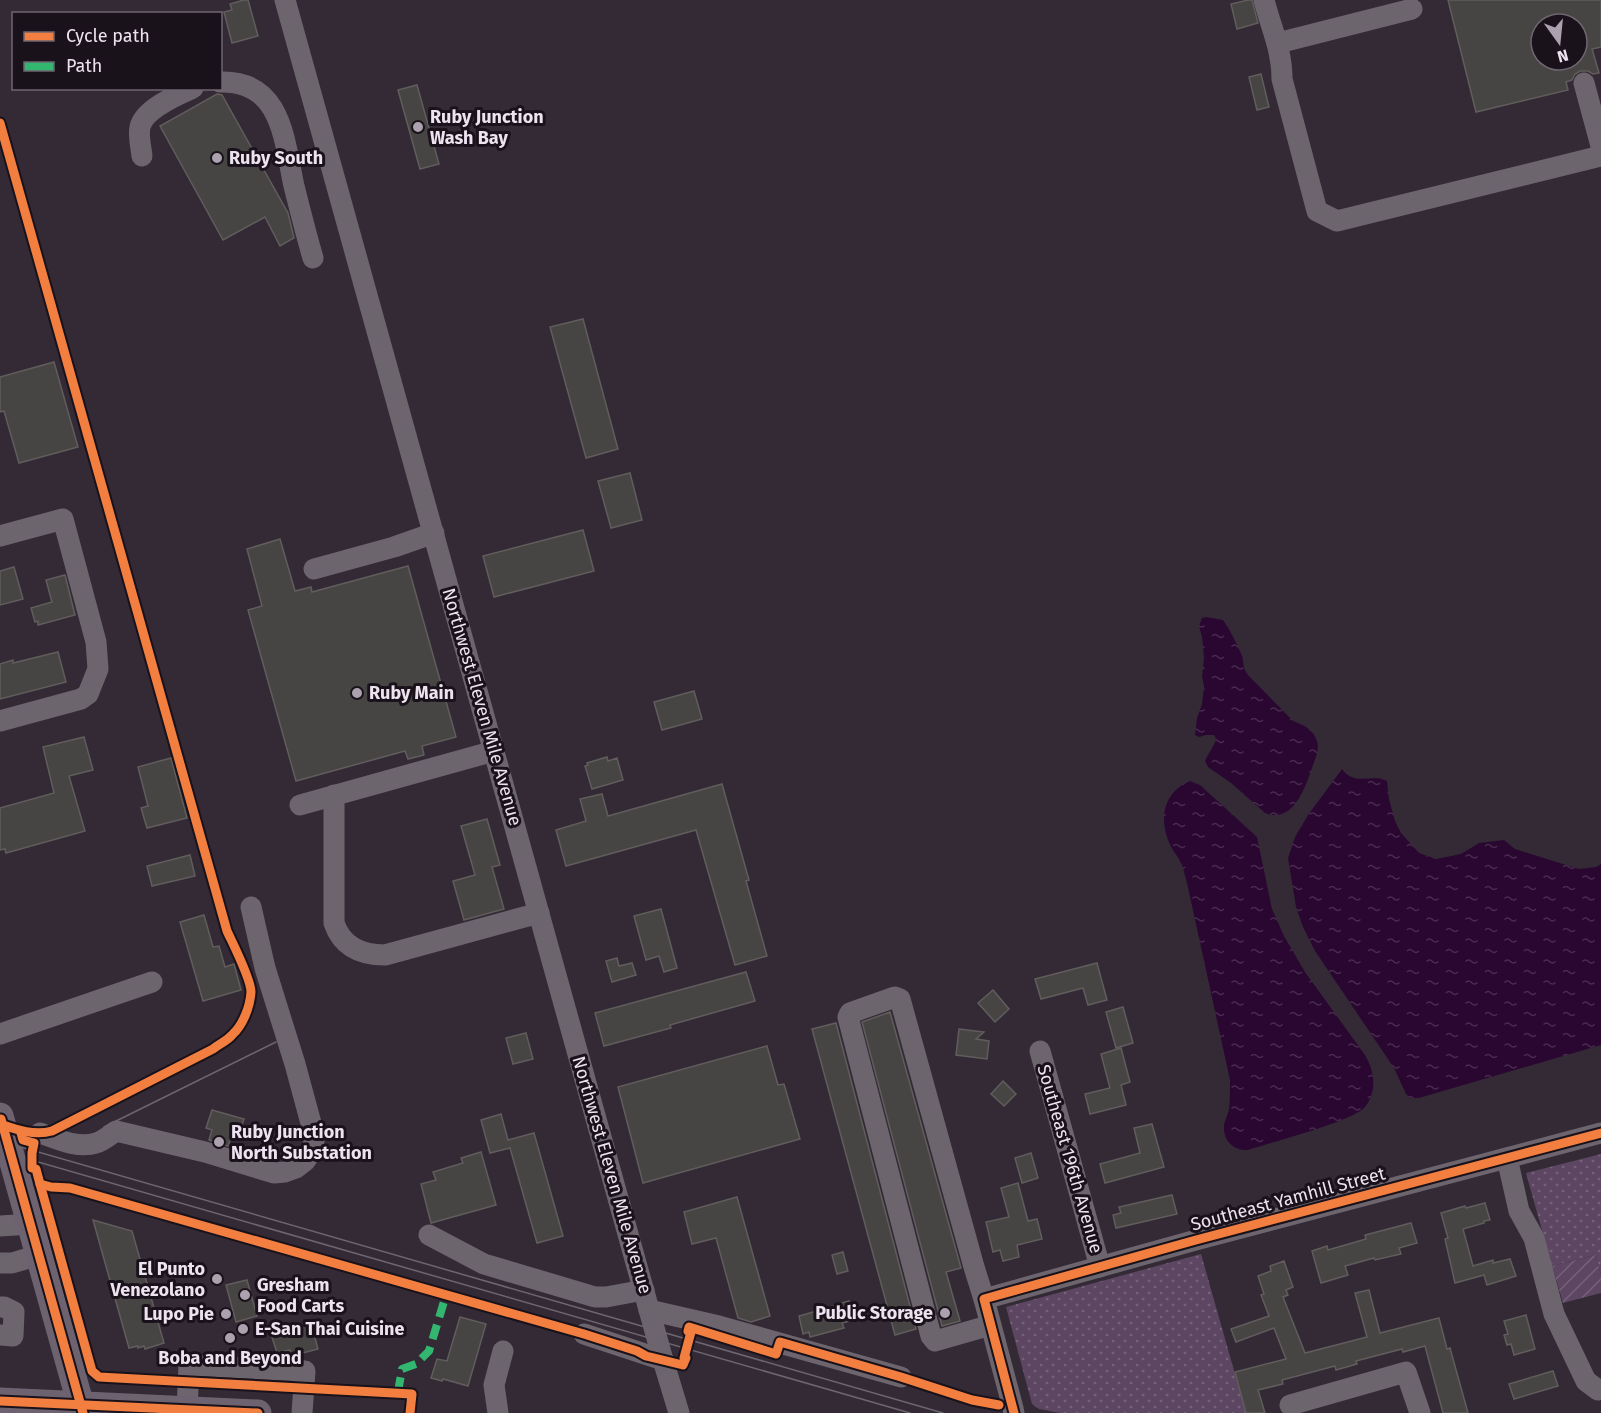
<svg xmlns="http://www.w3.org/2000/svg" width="1601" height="1413" font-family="'Fira Sans',sans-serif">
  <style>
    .grass { fill: url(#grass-dots) }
    .garden { fill: url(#garden-furrows) }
    .water { fill: url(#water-ripples) }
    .building { fill: #474444; stroke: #605d5c; stroke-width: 1.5; fill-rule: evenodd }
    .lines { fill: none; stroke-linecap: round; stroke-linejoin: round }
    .minor { stroke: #6c656e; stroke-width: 21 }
    .major { stroke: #6d6270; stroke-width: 27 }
    .tram { stroke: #6c666e; stroke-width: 1.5 }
    .quiet { stroke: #33b770; stroke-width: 8; stroke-dasharray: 15 8; stroke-linecap: butt }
    .cycleway-casing { stroke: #19121b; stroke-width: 13 }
    .cycleway { stroke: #f27e40; stroke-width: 9 }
    .poi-dot { fill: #aca2af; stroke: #19121b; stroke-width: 2 }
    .labels { text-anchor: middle; stroke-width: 6; stroke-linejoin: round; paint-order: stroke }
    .poi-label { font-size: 18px; font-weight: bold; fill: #ede3f0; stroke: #19121b; text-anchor: start }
    .street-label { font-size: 18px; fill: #ede3f0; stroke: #19121b }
  </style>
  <defs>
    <pattern id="grass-dots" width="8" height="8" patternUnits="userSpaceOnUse" patternTransform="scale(1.5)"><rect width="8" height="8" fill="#5d4662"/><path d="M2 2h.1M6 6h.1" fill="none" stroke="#756179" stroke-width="1.8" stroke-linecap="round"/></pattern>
    <pattern id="garden-furrows" width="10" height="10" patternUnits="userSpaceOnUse" patternTransform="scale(1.5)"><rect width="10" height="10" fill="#5d4662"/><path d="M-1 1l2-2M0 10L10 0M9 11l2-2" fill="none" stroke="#756179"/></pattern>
    <pattern id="water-ripples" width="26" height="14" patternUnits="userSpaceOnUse" patternTransform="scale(1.5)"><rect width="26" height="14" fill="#2a0731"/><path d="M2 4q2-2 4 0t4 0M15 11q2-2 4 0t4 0" fill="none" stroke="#492b4f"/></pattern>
  </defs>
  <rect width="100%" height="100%" fill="#332a36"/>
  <g class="grass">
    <path d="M1601 1154V1275L1595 1255 1552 1266 1526 1173Z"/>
    <path d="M1201 1254 1246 1413H1060L1039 1409 1032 1404 1006 1307Z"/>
  </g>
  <path class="garden" d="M1595 1255 1601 1275V1293L1563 1303 1552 1266Z"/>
  <g class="water">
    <path d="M1206 617 1223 620C1231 631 1237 644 1242 656 1244 663 1243 669 1248 675L1293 721C1304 725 1313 729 1317 741 1320 750 1315 759 1312 768 1305 788 1293 824 1265 813L1231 783 1208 767 1205 761C1208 753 1214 747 1216 739L1214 735H1206L1199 737 1195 735 1197 718 1202 704 1204 686 1202 676 1204 658 1202 637 1199 626 1202 618Z"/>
    <path d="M1342 769C1355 787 1373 773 1387 781L1389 799 1395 821 1401 833 1419 853 1436 859 1461 854 1479 843 1504 840 1515 849 1579 869 1596 867 1601 864V1045L1419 1098H1410L1406 1094 1394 1068 1315 951 1303 927 1296 907 1288 858 1295 837 1308 815Z"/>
    <path d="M1190 781 1200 785 1257 837 1272 909 1284 936 1305 972 1365 1055C1374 1070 1378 1091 1365 1107 1354 1121 1269 1143 1248 1150 1235 1151 1223 1141 1224 1127 1224 1121 1228 1115 1229 1109 1230 1099 1230 1089 1230 1080L1187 883C1185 877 1184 870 1182 865 1178 856 1171 849 1168 840 1159 816 1165 791 1190 781Z"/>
  </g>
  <g class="building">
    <path d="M244 0H248L258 36 232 43 224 12 232 10 230 4Z"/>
    <path d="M1248 0H1252L1258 23 1237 29 1231 4Z"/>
    <path d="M1448 0H1601V47L1592 49 1599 73 1593 74 1588 71H1580L1575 74 1572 80 1566 82 1568 90 1476 112ZM1541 24H1577V60H1541Z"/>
    <path d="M1261 74 1269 107 1257 110 1249 77Z"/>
    <path d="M417 85 439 164 420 169 398 90Z"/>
    <path d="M217 94 222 95 288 213 294 238 280 246 265 217 223 240 160 126Z"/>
    <path d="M583 319 618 449 586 458 550 327Z"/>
    <path d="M54 362 78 447 19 463 4 411 0 412V377Z"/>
    <path d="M630 473 642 520 611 528 598 481Z"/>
    <path d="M583 530 594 571 494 597 483 556Z"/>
    <path d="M280 539 295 591 311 587 312 592 408 566 456 737 422 746 424 755 408 759 405 751 296 781 248 610 262 606 247 549Z"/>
    <path d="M14 567 23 599 0 605V571Z"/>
    <path d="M65 575 75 615 38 625V621L35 622 31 608 52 602 46 580Z"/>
    <path d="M58 652 66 682 0 699V664L13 660V663Z"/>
    <path d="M694 691 702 719 662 730 654 702Z"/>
    <path d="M84 737 93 770 69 776 85 831 6 853 5 849 0 850V808L54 793 43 747Z"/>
    <path d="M607 757 608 761 617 758 623 780 592 789 585 766 588 765 587 763Z"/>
    <path d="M171 758 187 818 147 828 141 808 148 806 138 767Z"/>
    <path d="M722 784 749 880 746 881 767 956 735 965 696 830 566 866 556 830 586 821 580 799 602 794 608 816Z"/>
    <path d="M487 819 500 865 492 867 504 909 464 920 453 881 475 875 461 826Z"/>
    <path d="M190 855 195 876 152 886 147 866Z"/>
    <path d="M661 909 677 968 664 972 659 956 646 960 634 916Z"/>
    <path d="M204 915 213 947 219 946 225 967 234 964 241 990 203 1001 180 922Z"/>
    <path d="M617 958 619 966 632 963 636 975 612 982 606 961Z"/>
    <path d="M1097 963 1107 1000 1088 1005 1083 988 1041 999 1035 979Z"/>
    <path d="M746 972 755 1001 670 1025 671 1028 604 1046 595 1013Z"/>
    <path d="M993 990 1009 1009 995 1022 978 1003Z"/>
    <path d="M1123 1007 1133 1043 1116 1048 1106 1012Z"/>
    <path d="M890 1012 961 1268 946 1272 960 1321 942 1326 862 1022Z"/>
    <path d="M836 1023 916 1329 895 1335 812 1029Z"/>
    <path d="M959 1029 984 1032 976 1039 989 1041 987 1059 956 1055Z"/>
    <path d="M526 1033 533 1059 513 1064 506 1038Z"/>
    <path d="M767 1046 778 1085 784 1084 800 1139 643 1183 618 1087Z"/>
    <path d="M1121 1048 1130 1082 1121 1085 1126 1105 1090 1114 1085 1094 1110 1088 1101 1054Z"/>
    <path d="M1003 1081 1016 1094 1004 1106 991 1094Z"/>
    <path d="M212 1110 244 1119 238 1137 232 1135 228 1146 209 1140 212 1130 206 1128Z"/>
    <path d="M501 1114 508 1140 534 1133 563 1236 537 1243 510 1148 490 1153 481 1120Z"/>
    <path d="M1152 1124 1164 1167 1105 1183 1100 1164 1140 1153 1134 1128Z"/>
    <path d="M481 1152 496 1205 431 1223 421 1184 436 1180 433 1172 463 1163 461 1158Z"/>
    <path d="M1031 1153 1038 1178 1022 1183 1015 1158Z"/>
    <path d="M1018 1183 1028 1221 1037 1219 1042 1239 1017 1245 1019 1257 1003 1261 1000 1250 993 1252 986 1222 1009 1217 1001 1188Z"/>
    <path d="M1172 1195 1177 1214 1116 1228 1113 1215 1121 1213 1119 1207Z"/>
    <path d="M737 1197 770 1316 751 1322 738 1318 716 1238 692 1244 684 1212Z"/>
    <path d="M1485 1203 1490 1220 1484 1221V1223L1463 1229 1473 1266 1493 1260V1263L1510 1259 1516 1276 1487 1285 1484 1275 1455 1283 1445 1239 1448 1238 1441 1213 1465 1206 1466 1208Z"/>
    <path d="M93 1220 132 1231 164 1343 145 1349 144 1346 138 1348V1346L129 1348Z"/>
    <path d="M1411 1223 1417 1243 1399 1248 1401 1254 1375 1260 1374 1258 1345 1266 1348 1275 1321 1283 1312 1251 1327 1246 1328 1250 1366 1239 1365 1235Z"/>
    <path d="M843 1252 848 1271 837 1274 832 1255Z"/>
    <path d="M1284 1261 1293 1287 1286 1290 1288 1295 1283 1297 1305 1353 1367 1337 1355 1293 1369 1290 1380 1333 1439 1318 1447 1349 1450 1348 1468 1413H1443L1425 1346 1403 1352 1402 1349 1356 1361 1357 1364 1336 1370 1335 1366 1282 1380 1283 1384 1258 1390 1265 1413H1246L1235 1372 1286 1359 1274 1328 1236 1342 1231 1329 1269 1316 1261 1295 1264 1294 1258 1276 1271 1271 1270 1266Z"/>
    <path d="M247 1280 257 1316 236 1322 226 1285Z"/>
    <path d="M849 1301 854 1320 842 1323 844 1328 810 1337 809 1332 803 1334 799 1316 838 1305V1304Z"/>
    <path d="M1526 1315 1535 1349 1514 1355 1511 1344 1507 1345 1504 1335 1508 1334 1504 1321Z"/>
    <path d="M460 1317 486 1324 468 1386 443 1379 442 1381 431 1378 437 1359 447 1361Z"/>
    <path d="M311 1323 318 1349 291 1356 290 1350 277 1353 271 1334Z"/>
    <path d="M1553 1371 1558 1386 1514 1399 1509 1384Z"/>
  </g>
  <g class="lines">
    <g class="minor">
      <path d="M285 0 663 1360 679 1413"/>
      <path d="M1264 0C1271 28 1282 49 1282 79L1317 211 1337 221 1601 156"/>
      <path d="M1278 43 1412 9"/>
      <path d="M220 82C282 80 284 140 294 186 300 210 306 234 313 258"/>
      <path d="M1584 83 1601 146"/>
      <path d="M142 156C141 147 138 136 140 127 144 109 177 95 193 88"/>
      <path d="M0 536 63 519 96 642 98 669 88 694 81 699 0 721"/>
      <path d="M314 569 394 547 434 533"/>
      <path d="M334 795V923C342 946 360 955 385 955L539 913"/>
      <path d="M300 805 494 751"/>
      <path d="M0 1034 152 982"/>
      <path d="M1040 1051 1100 1267"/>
      <path d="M40 1133C57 1139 78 1149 96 1143 103 1141 110 1135 116 1131L205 1152 274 1173 285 1172 296 1168 305 1161 312 1151 314 1141 312 1127 295 1064 265 968 251 907"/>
      <path d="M1507 1158 1519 1211 1534 1238 1554 1314 1586 1381 1598 1390"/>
      <path d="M0 1226 30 1224"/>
      <path d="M429 1235 484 1264 595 1297H606L644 1290"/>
      <path d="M0 1263H12L39 1255"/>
      <path d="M984 1299 1196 1240 1601 1133"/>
      <path d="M0 1307H4L14 1312 13 1336 0 1335"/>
      <path d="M649 1310 719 1326 901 1377"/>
      <path d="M991 1325 935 1341 931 1336 848 1017 850 1013 895 997 900 999 974 1267 984 1299 1013 1408 1014 1413"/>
      <path d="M584 1334 663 1360"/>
      <path d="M1290 1405 1406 1372 1420 1413"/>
      <path d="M187 1410 189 1365 305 1371 302 1413"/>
      <path d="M498 1413 494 1385 503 1351"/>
    </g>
    <g class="major">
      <path d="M0 1116 83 1413"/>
      <path d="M0 1401 258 1413"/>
    </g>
    <g class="tram">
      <path d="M104 1127 276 1042"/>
      <path d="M0 1141 943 1413"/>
      <path d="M0 1151 910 1413"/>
    </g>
    <path class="quiet" d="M398 1392 402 1369 416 1364 429 1351 446 1295"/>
    <g class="cycleway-casing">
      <g id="cycleway">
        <path d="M0 123 227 931C233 944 251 979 251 992 250 1007 243 1025 232 1035 227 1041 219 1044 213 1049L52 1131C35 1136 17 1130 0 1124"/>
        <path d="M1 1119 83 1413"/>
        <path d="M21 1133 23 1140 34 1143 32 1153V1168L36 1169 40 1184 51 1187 70 1188 584 1334 637 1351 646 1356 683 1365 686 1358H684L691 1332 688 1331 689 1327 776 1354 780 1342 901 1377 972 1400 999 1405"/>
        <path d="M40 1184 92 1371 99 1377 412 1394 410 1413"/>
        <path d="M0 1401 258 1413"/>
        <path d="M1014 1413 984 1299 1196 1240 1601 1133"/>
      </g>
    </g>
    <use href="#cycleway" class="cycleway"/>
  </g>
  <g class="poi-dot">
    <circle cx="418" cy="127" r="6"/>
    <circle cx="217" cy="158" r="6"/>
    <circle cx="357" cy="693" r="6"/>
    <circle cx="219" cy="1142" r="6"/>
    <circle cx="217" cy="1279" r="6"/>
    <circle cx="245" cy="1295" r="6"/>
    <circle cx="945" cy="1313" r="6"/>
    <circle cx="226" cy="1314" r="6"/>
    <circle cx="243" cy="1329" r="6"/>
    <circle cx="230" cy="1338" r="6"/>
  </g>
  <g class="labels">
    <g class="poi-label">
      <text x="430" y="123">Ruby Junction<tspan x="430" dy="21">Wash Bay</tspan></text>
      <text x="229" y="164">Ruby South</text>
      <text x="369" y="699">Ruby Main</text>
      <text x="231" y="1138">Ruby Junction<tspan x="231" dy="21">North Substation</tspan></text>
      <text x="205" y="1275" text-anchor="end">El Punto<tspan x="205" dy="21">Venezolano</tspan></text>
      <text x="257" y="1291">Gresham<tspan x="257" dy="21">Food Carts</tspan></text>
      <text x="933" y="1319" text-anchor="end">Public Storage</text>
      <text x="214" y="1320" text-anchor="end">Lupo Pie</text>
      <text x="255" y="1335">E-San Thai Cuisine</text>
      <text x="230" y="1364" text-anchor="middle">Boba and Beyond</text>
    </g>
    <g class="street-label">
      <text transform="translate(482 707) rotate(74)" y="6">Northwest Eleven Mile Avenue</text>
      <text transform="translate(1070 1159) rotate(74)" y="6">Southeast 196th Avenue</text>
      <text transform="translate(612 1175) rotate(74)" y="6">Northwest Eleven Mile Avenue</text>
      <text transform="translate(1288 1199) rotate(-15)" y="6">Southeast Yamhill Street</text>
    </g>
  </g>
  <rect x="12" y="12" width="210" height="78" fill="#19121b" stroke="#6e6670" stroke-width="1.5"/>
  <rect x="24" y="32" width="30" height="9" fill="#f27e40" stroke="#6e6670" stroke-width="1.5"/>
  <text x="66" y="42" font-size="18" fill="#ede3f0">Cycle path</text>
  <rect x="24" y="62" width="30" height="9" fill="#33b770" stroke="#6e6670" stroke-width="1.5"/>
  <text x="66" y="72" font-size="18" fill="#ede3f0">Path</text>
  <g transform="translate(1559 42) rotate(165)"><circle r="28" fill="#19121b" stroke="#6e6670" stroke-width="1.5"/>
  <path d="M0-4.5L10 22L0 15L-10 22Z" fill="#aca2af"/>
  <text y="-9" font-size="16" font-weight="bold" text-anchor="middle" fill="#ede3f0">N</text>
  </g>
</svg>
